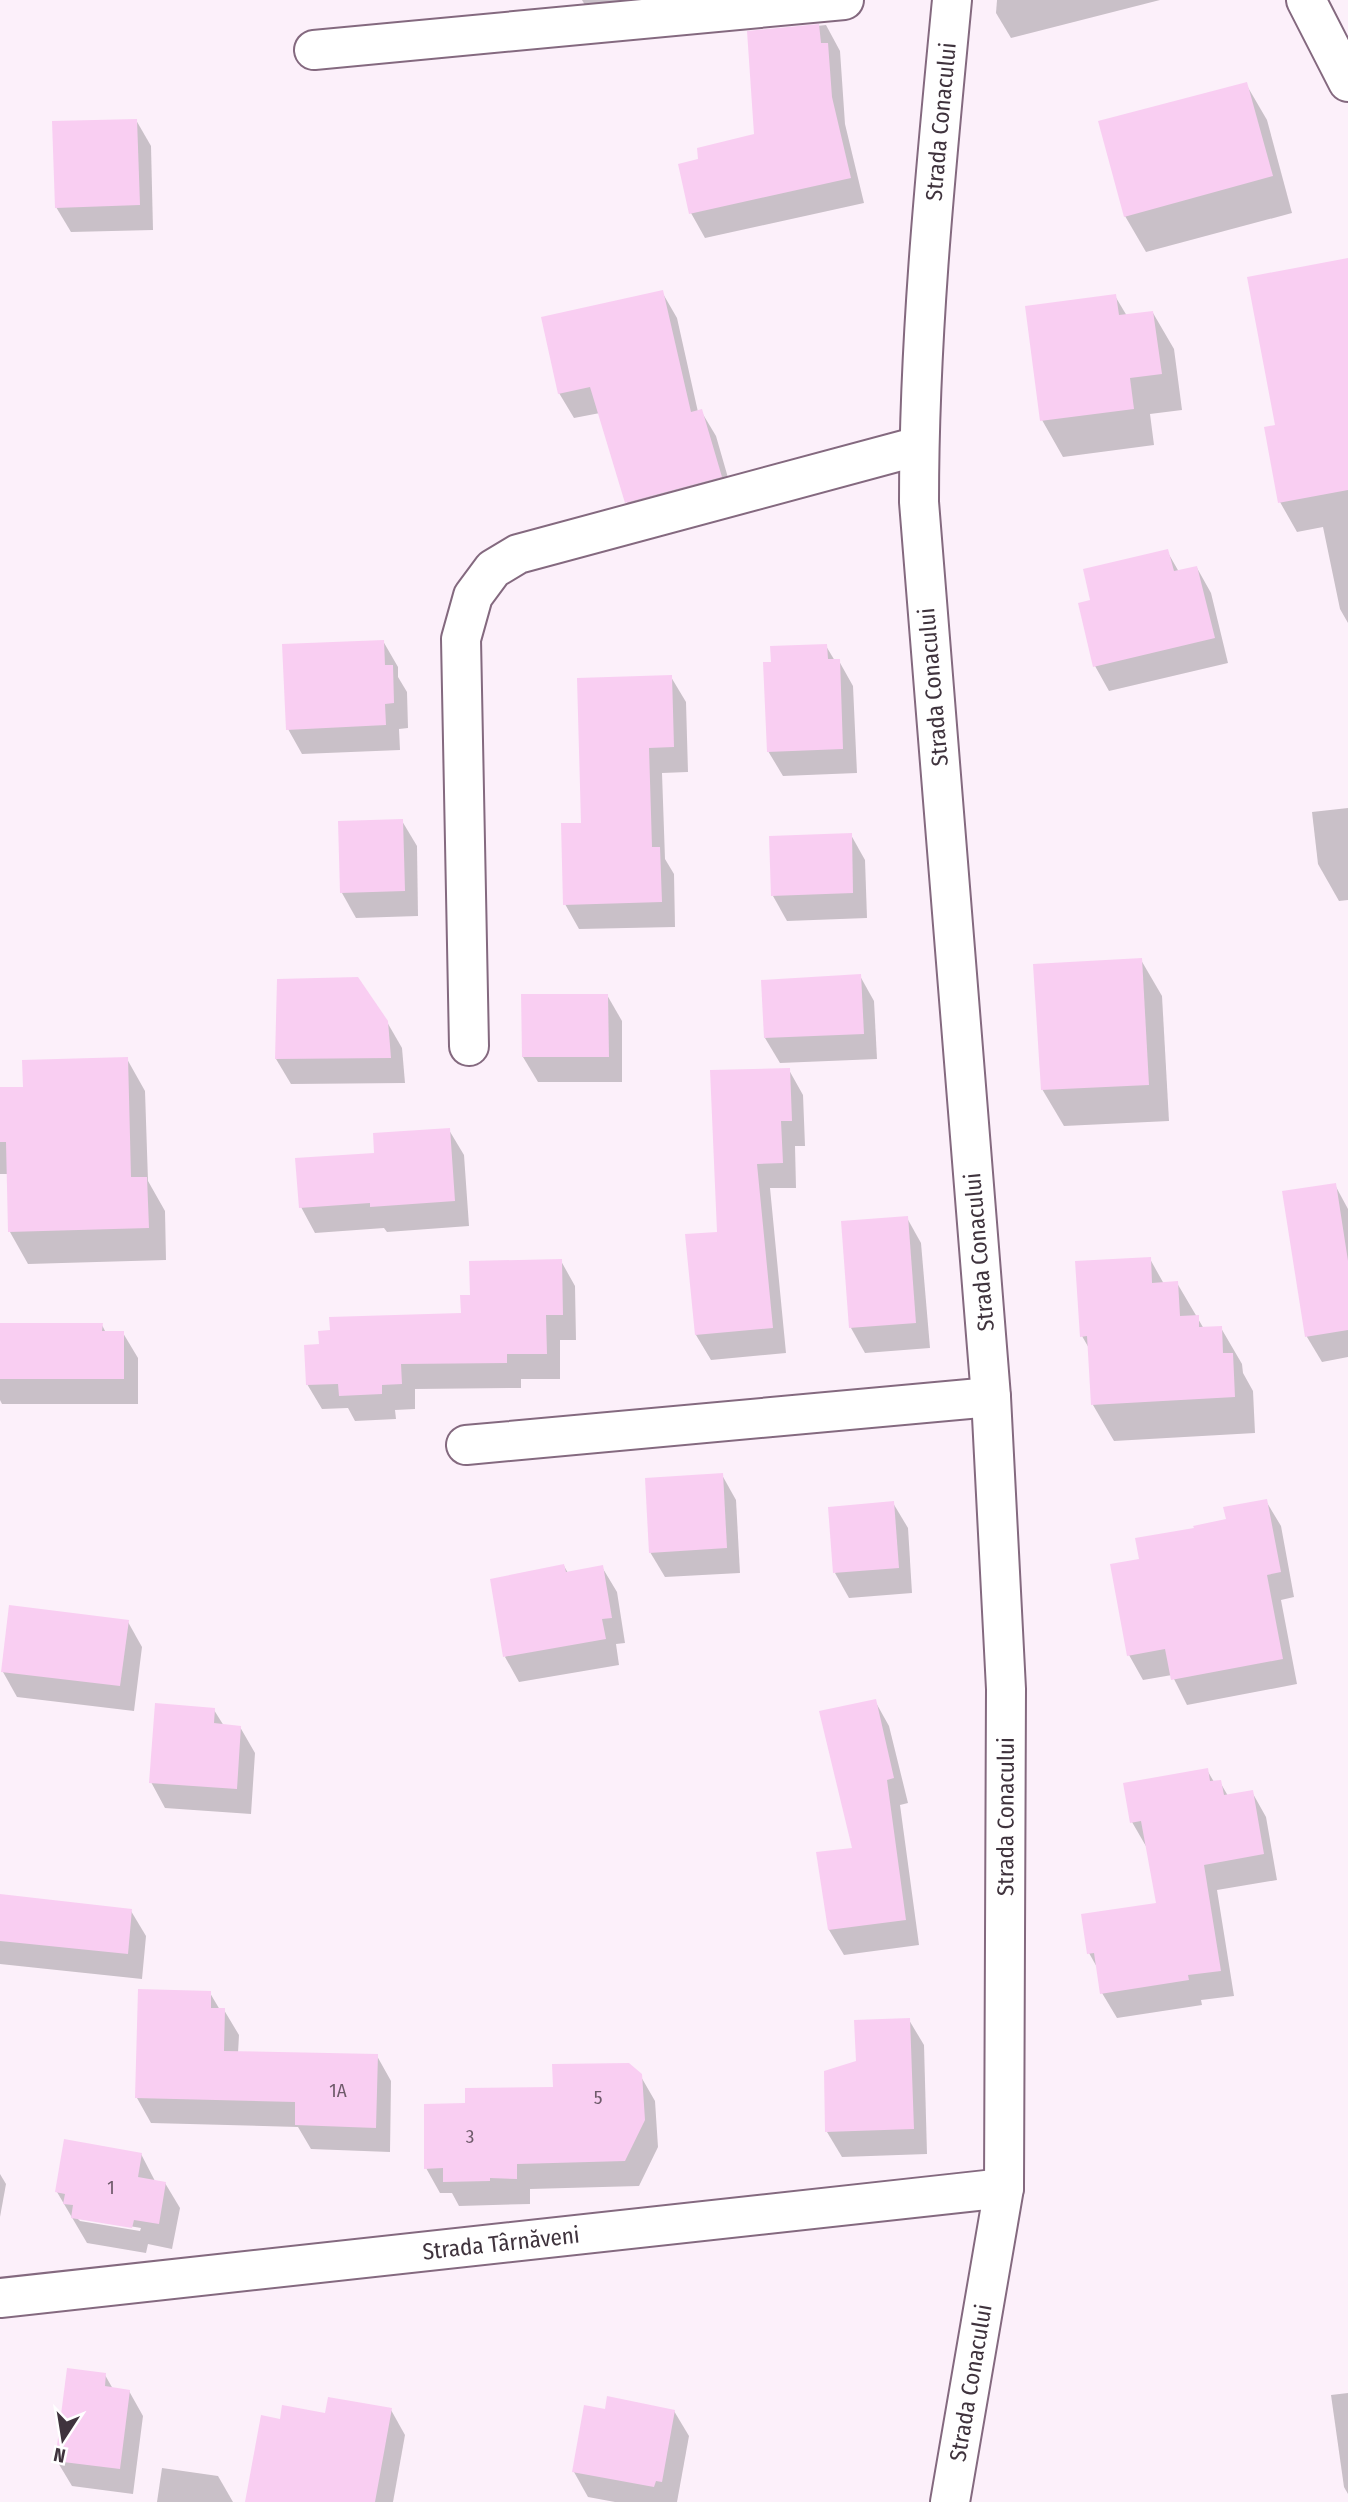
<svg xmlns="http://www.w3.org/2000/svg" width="1348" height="2502" font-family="'Fira Sans Condensed',sans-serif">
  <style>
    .shadow { fill: #0003; fill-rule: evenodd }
    .building { fill: #f9cef2 }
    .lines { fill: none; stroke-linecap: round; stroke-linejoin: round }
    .street-casing { stroke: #84697f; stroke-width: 42 }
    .street { stroke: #fff; stroke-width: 38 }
    .labels { text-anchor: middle; stroke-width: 5; stroke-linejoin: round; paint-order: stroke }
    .number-label { font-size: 19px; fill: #6e5a6a }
    .street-label { font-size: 23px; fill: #3f333d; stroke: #fff }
  </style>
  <rect width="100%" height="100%" fill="#fcf0fa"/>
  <g class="shadow">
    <path d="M582 0H841L595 22Z"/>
    <path d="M997 0H1160L1011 38 996 13Z"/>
    <path d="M826 25 840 51 845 124 864 203 705 238 691 213 700 160 756 136 749 33Z"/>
    <path d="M1246 84 1267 120 1292 213 1146 252 1125 216Z"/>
    <path d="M136 120 151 146 153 230 71 232 56 207Z"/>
    <path d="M1348 260V623L1340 609 1323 527 1297 532 1280 502 1277 426Z"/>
    <path d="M662 292 677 318 698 412 701 411 716 436 735 502 641 527 627 502 600 413 574 418 559 393Z"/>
    <path d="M1115 296 1127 316 1153 313 1174 349 1182 410 1150 414 1154 445 1063 457 1042 420Z"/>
    <path d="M1167 551 1179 572 1197 568 1211 593 1228 663 1109 691 1095 666 1092 602Z"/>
    <path d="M383 641 398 667V677L407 692 408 728 399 729 400 750 302 754 288 729Z"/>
    <path d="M826 646 835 661H839L853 686 857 773 783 776 768 751 773 664Z"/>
    <path d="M671 677 686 702 688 772 662 773 665 859 674 874 675 927 579 929 565 904 583 825Z"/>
    <path d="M1348 808V900L1339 901 1318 864 1312 812Z"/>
    <path d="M402 821 417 846 418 916 356 918 342 893 340 823Z"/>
    <path d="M851 835 865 860 867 918 787 921 773 896Z"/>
    <path d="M1141 960 1162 996 1169 1121 1064 1126 1042 1089Z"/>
    <path d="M860 976 874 1001 877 1059 780 1063 765 1038Z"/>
    <path d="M607 995 622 1021V1082H538L523 1057Z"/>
    <path d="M387 1022 402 1048 405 1083 291 1084 276 1059Z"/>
    <path d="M127 1059 145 1091 148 1181 165 1211 166 1260 28 1264 10 1232 8 1174H0V1089L25 1088Z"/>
    <path d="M789 1070 803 1095 805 1146H795L796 1188H770L786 1353 711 1360 696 1335 718 1233Z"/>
    <path d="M449 1130 464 1155 469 1226 387 1232 384 1228 315 1233 301 1207 376 1154Z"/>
    <path d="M1335 1185 1348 1209V1357L1322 1362 1307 1337 1284 1193Z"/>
    <path d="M907 1218 921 1243 930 1348 865 1353 851 1328Z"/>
    <path d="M1150 1259 1164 1284 1177 1283 1204 1329 1221 1328 1242 1364 1243 1373 1253 1391 1255 1433 1114 1441 1093 1405 1090 1350 1082 1336Z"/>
    <path d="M561 1261 575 1286 576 1340H560V1379H521V1388L415 1389V1409L395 1410 396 1419 355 1421 348 1408 322 1409 307 1384 463 1315 472 1297Z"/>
    <path d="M0 1324 102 1325 106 1333H123L138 1358V1404H2L0 1400Z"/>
    <path d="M722 1475 736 1500 740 1573 665 1577 650 1552Z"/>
    <path d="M1266 1501 1281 1526 1294 1597 1281 1600 1297 1684 1187 1705 1172 1675 1143 1680 1129 1655 1141 1560 1196 1530 1228 1521Z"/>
    <path d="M893 1503 908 1528 912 1593 849 1598 835 1573Z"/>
    <path d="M564 1566 568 1573 602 1567 617 1592 625 1643 616 1644 619 1665 519 1682 505 1657Z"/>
    <path d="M128 1622 142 1647 134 1711 17 1697 3 1672Z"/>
    <path d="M875 1701 889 1726 908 1803 900 1805 919 1945 844 1955 829 1930 854 1849Z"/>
    <path d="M214 1710 224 1726 240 1727 255 1753 251 1814 165 1808 151 1782Z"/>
    <path d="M1207 1770 1214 1782H1220L1228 1796 1252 1792 1266 1817 1277 1880 1217 1890 1234 1996 1201 2000 1202 2005 1117 2018 1102 1993 1098 1969 1089 1953 1158 1904 1147 1848 1132 1822Z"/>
    <path d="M0 1896 131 1911 146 1936 142 1979 0 1964Z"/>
    <path d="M210 1993 220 2010H224L239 2035 238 2053 377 2056 391 2081 390 2152 311 2149 298 2127 151 2123 137 2098Z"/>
    <path d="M909 2020 924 2045 927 2154 842 2157 827 2132 857 2063Z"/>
    <path d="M640 2075 655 2101 658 2147 639 2186 530 2189V2204L459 2206 452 2193H440L426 2168 555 2089Z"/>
    <path d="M141 2154 155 2181 165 2183 180 2208 172 2249 148 2244 146 2253 87 2243 57 2192ZM76 2217 141 2228 140 2231 80 2221Z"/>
    <path d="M0 2174 6 2184 0 2217Z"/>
    <path d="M105 2375 113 2389 129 2391 143 2416 133 2494 72 2486 57 2461Z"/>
    <path d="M1348 2393V2494L1344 2487 1331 2395Z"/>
    <path d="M391 2410 405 2435 393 2502H248L282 2421Z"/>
    <path d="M606 2411H674L689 2436 677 2502H615L588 2497 574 2472Z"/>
    <path d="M162 2468 218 2476 233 2502H157Z"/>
  </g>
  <g class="building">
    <path d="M819 24 821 43H828L832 97 851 178 689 214 678 164 698 159 697 148 754 134 747 31Z"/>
    <path d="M1247 82 1273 176 1124 217 1098 121Z"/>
    <path d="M137 119 140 205 55 208 52 121Z"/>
    <path d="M1348 258V490L1278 503 1264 427 1275 425 1247 277Z"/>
    <path d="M663 290 691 412 702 409 722 477 625 503 590 387 558 394 541 317Z"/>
    <path d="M1116 294 1119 315 1153 311 1162 374 1130 378 1134 409 1040 421 1025 306Z"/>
    <path d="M1168 549 1174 571 1197 566 1215 638 1093 667 1078 603 1090 600 1083 569Z"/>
    <path d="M384 640 385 665H393L394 703 385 704 386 725 286 730 282 644Z"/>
    <path d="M827 644 828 659H840L843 749 767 752 763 662H771L770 646Z"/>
    <path d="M672 675 674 747 649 748 652 847H660L662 902 563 905 561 823H581L577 678Z"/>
    <path d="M403 819 405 891 340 893 338 821Z"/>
    <path d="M852 833 853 893 771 896 769 836Z"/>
    <path d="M1142 958 1149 1085 1041 1090 1033 964Z"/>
    <path d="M861 974 864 1034 764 1038 761 980Z"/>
    <path d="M358 977 388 1021 391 1058 275 1059 277 979Z"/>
    <path d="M521 994H608L609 1057H522Z"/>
    <path d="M128 1057 131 1177H147L149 1228 8 1232 6 1142H0V1087H23L22 1060Z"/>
    <path d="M790 1068 792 1121H781L783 1163 757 1164 773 1328 695 1335 685 1234 717 1232 710 1070Z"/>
    <path d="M450 1128 455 1201 370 1207V1203L299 1208 295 1158 374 1153 373 1133Z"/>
    <path d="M1336 1183 1348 1261V1330L1305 1337 1282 1191Z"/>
    <path d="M908 1216 916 1323 849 1328 841 1221Z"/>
    <path d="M1151 1257 1152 1283 1178 1281 1180 1316 1199 1315V1327L1222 1326 1223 1353H1233L1235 1397 1091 1405 1087 1336 1080 1337 1075 1261Z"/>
    <path d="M562 1259 563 1315H546L547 1354H507V1363L401 1364 402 1384 382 1385V1394L339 1396 338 1384 306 1385 304 1345 319 1344 318 1331 330 1330 329 1317 461 1313 460 1295H470L469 1261Z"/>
    <path d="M0 1323H103L102 1331H124V1379H0Z"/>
    <path d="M723 1473 727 1548 649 1553 645 1478Z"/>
    <path d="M1267 1499 1281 1572 1267 1575 1283 1659 1171 1680 1165 1649 1127 1656 1110 1564 1139 1559 1135 1538 1194 1528 1193 1526 1226 1519 1223 1507Z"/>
    <path d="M894 1501 899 1568 833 1573 828 1507Z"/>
    <path d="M564 1564 566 1572 603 1565 612 1618 602 1619 606 1639 503 1657 490 1579Z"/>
    <path d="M9 1605 129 1620 120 1686 1 1672Z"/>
    <path d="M876 1699 894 1778 887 1780 906 1920 828 1930 816 1852 852 1848 819 1711Z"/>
    <path d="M155 1703 215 1708 214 1723 241 1726 237 1789 149 1783Z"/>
    <path d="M1208 1768 1210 1781 1221 1780 1224 1795 1253 1790 1264 1854 1204 1865 1221 1971 1188 1975 1189 1980 1100 1994 1094 1953 1087 1954 1081 1914 1156 1903 1141 1821 1130 1823 1123 1783Z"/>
    <path d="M0 1894 132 1909 128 1954 0 1941Z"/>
    <path d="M138 1989 211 1991V2008H225L224 2051 378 2054 376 2128 295 2125V2102L135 2098Z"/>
    <path d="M910 2018 914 2129 825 2132 824 2071 856 2061 854 2020Z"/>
    <path d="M629 2063 642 2074 645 2120 625 2161 517 2164V2179L490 2178V2181L443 2182V2168L424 2169V2104L465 2103V2088L553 2087 552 2064Z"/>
    <path d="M64 2139 142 2153 138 2177 166 2182 159 2224 134 2220 132 2228 71 2218 73 2205 63 2204 65 2194 55 2192Z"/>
    <path d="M67 2368 106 2373 105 2386 130 2390 120 2469 55 2461Z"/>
    <path d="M607 2396 675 2410 662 2482 656 2481 654 2487 572 2472 584 2405 605 2409Z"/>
    <path d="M328 2397 392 2408 375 2502H245L261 2415 280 2419 282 2405 325 2413Z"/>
  </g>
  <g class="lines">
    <g class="street-casing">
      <g id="street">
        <path d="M1306 0 1348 82"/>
        <path d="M314 50 844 0"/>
        <path d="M469 1046 461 639 473 596 493 569 518 554 919 446"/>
        <path d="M466 1445 991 1397"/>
        <path id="s1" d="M0 2298 1004 2188"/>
        <path id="s2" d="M950 2502 1004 2188 1006 1689 991 1397 919 502C919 334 936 167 952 0"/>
      </g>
    </g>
    <use href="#street" class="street"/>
  </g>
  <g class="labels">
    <g class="number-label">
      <text x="338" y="2097">1A</text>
      <text x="598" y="2104">5</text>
      <text x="470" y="2143">3</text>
      <text x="111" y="2194">1</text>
    </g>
    <g class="street-label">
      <text dy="8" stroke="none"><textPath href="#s2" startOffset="2389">Strada Conacului</textPath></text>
      <text transform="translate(933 687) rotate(-95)" y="8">Strada Conacului</text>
      <text transform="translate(979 1252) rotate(-95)" y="8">Strada Conacului</text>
      <text dy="8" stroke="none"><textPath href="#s2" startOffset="690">Strada Conacului</textPath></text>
      <text dy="8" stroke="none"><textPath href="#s1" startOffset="504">Strada Târnăveni</textPath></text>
      <text dy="8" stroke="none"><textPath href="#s2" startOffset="121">Strada Conacului</textPath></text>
    </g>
  </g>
  <g transform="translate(63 2439) rotate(192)" stroke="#ffffff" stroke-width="5" paint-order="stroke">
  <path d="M0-5L12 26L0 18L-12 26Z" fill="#3f333d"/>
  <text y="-10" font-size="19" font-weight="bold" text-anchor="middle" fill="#3f333d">N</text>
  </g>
</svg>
